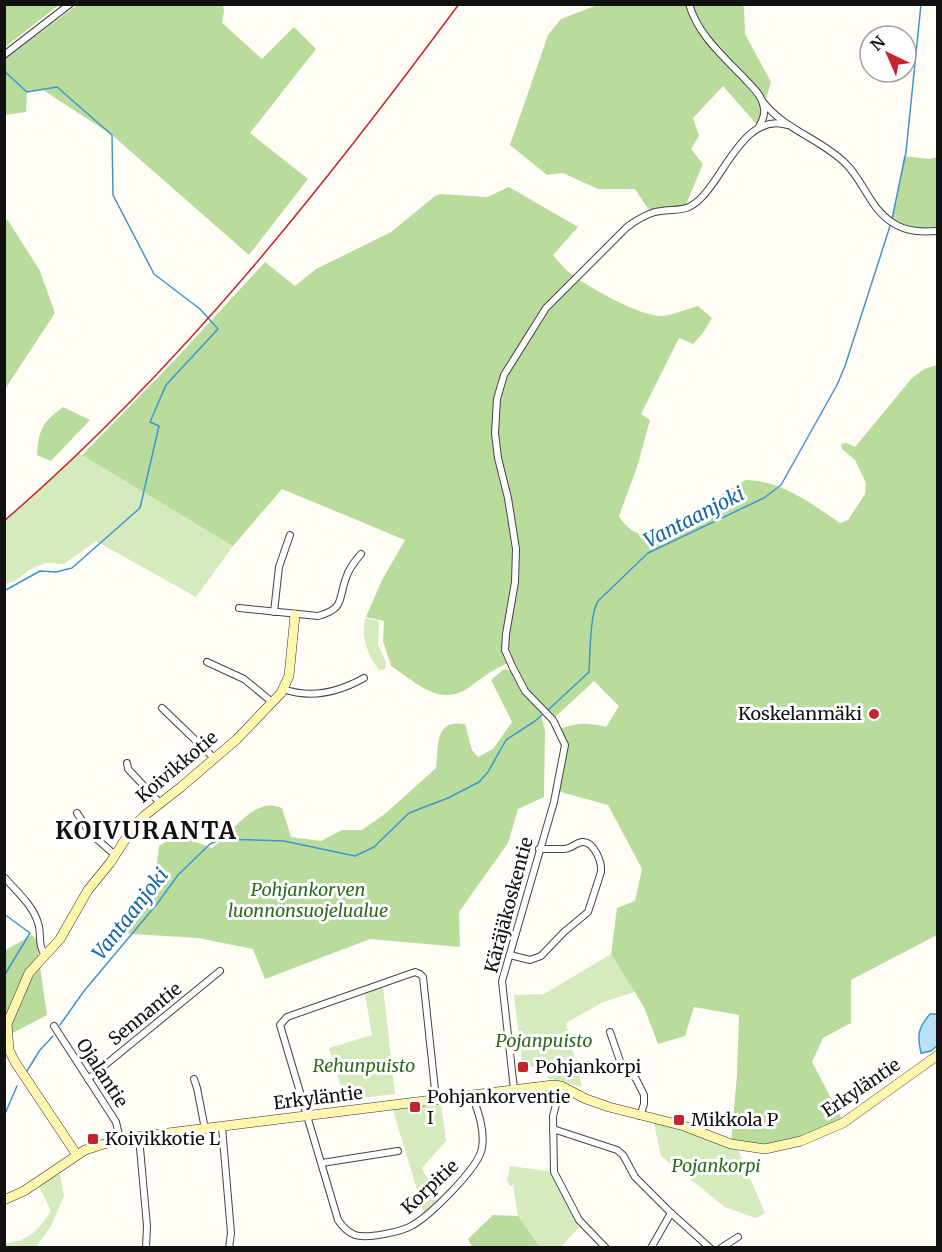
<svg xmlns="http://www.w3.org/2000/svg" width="942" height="1252" font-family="Merriweather,serif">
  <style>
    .green { fill: #d5ebbd }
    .forest { fill: #b9dc9c }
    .water { fill: #b9e0f7; stroke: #3f96cf; stroke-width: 1.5 }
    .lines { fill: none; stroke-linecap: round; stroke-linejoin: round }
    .stream { stroke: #3f96cf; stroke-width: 1.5 }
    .street-casing { stroke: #444; stroke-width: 8 }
    .secondary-casing { stroke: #333; stroke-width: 10 }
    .street { stroke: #fff; stroke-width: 6 }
    .secondary { stroke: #fff6b0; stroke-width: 9 }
    .rail { stroke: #c4262e; stroke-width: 1.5 }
    .poi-dot { fill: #c4262e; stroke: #fff; stroke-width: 2 }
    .labels { text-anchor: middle; stroke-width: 6; stroke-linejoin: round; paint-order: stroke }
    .poi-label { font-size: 18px; fill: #111; stroke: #fff; text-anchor: start }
    .street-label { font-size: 18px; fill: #111; stroke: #fff }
    .park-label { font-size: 18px; font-style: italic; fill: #2f6b1f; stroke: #fff }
    .water-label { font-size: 20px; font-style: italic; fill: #1768a6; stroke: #fff }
    .district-label { font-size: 24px; font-weight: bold; letter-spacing: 1.5px; fill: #111; stroke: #fff }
  </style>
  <rect width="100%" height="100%" fill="#fffdf5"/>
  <g class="green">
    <path d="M79 453 233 546 196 597 96 541 64 564 45 563 29 570 15 581 5 584 4 521Z"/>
    <path d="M365 618 379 621 378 645 386 662 385 669 379 670C367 654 361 638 365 618Z"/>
    <path d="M611 954 635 992 603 1002 566 1023 582 1087 548 1078 546 1070 539 1065 527 1068 522 1062 514 995 544 994Z"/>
    <path d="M383 987 395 1094 345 1100 329 1048 372 1035 365 994Z"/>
    <path d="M440 1098 446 1141 422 1168 438 1200 424 1213 392 1107Z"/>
    <path d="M653 1119 736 1145 765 1213 755 1218 725 1207 661 1156Z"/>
    <path d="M510 1166 554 1172 582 1224 561 1247H540L518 1216 513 1185 510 1186 507 1180Z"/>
    <path d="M59 1170 64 1196 51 1226 36 1247 5 1248V1243C30 1241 37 1231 51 1211L37 1182Z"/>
  </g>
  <g class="forest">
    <path d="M5 4H59V5L5 47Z"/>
    <path d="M742 4 744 8 745 34 771 82 758 126 723 86 693 118 699 136 691 149 703 164 685 207 677 210H649L635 189H598L563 173 547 175 510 145 548 35 561 19 597 5Z"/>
    <path d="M77 5H223L224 11 222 23 262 59 294 27 316 49 250 133 308 179 249 255 112 135 43 90 27 92 26 112 5 115V59Z"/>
    <path d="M904 156 929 159 937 157V233L891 225Z"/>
    <path d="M509 187 578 227 553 255C559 262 565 270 573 275 589 288 642 317 662 316 673 315 687 309 698 306L712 318 703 333 693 344 679 338 641 414 650 420 637 467 619 516C626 528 636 535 650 536L746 480C783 481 810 503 840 523L848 520 865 494 866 483 855 460 842 449 841 444 847 443 855 447 912 378 924 369 937 365V935L851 980V1023L823 1038 812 1062 843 1121 820 1133 765 1148 731 1143 737 1075 739 1015 694 1007 685 1036 658 1044 644 1007 611 954 617 908 635 901 642 869 608 805 557 791 565 751 559 729C577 723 588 722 606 727L619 706 594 681 554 718 527 690 511 662C495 668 484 676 471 686 441 709 417 683 391 666L383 641 384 621 366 617 382 580 405 540 282 489 233 546 82 455 172 363 265 262 295 286 316 269 391 232 435 196 440 194 487 197Z"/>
    <path d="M5 218 9 222 40 271 55 313 5 389Z"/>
    <path d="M63 407 90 420 51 461 37 455C39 428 42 423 63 407Z"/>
    <path d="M504 669 514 671 539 705 545 731 544 797 518 809 508 843 459 912 460 947 370 939 265 979 253 949 198 938 117 933 154 889 159 846 177 835 212 848C232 834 254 795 282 808L291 837 321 841 342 830H362L386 813 436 768C439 746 434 719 465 724L472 750 478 757 493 749 512 722 491 680Z"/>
    <path d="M32 935 36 939 47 1015 5 1037 4 951Z"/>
    <path d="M493 1215 518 1216 540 1247H472L468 1239Z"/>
  </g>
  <path class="water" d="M930 1014H937V1046L931 1051 921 1053C917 1035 918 1028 930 1014Z"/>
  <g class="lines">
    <g class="stream">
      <path d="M4 71 27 92 57 87 112 135 113 195 154 274 200 309 218 329 166 385 150 422 159 426 140 508 72 568 56 572 40 571 4 591"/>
      <path d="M892 219 906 152 921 4"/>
      <path d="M547 711 589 672C590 655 590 613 598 601L648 553 764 498 781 485 837 385 845 366 891 223"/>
      <path d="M4 914 30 933 4 976"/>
      <path d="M60 1025 84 991 157 904 178 875 210 844 222 839 284 841 355 856 374 847 409 813 448 798 479 782 488 772 506 740 535 721 543 714"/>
      <path d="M27 1071 40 1050 53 1036"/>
      <path d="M4 1116 17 1086"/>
    </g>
    <g class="street-casing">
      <g id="street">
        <path d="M689 4C698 35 723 56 744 78 751 86 761 94 763 104 766 113 763 119 759 127"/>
        <path d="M4 55 70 4"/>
        <path d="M763 102C784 129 820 139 844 162 864 180 868 207 893 223 907 232 921 232 938 231"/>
        <path d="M239 608 318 616C345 609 338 599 346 578 349 568 355 561 361 554"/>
        <path d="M274 612 279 567 290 535"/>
        <path d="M207 662 244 679 272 702"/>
        <path d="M283 689C311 699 339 692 364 678"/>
        <path d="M162 708 215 759"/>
        <path d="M127 763 128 769 160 803"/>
        <path d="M77 813 90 833 115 855"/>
        <path d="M4 877C16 891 33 905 38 923 42 934 37 944 45 955"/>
        <path d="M510 955 530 960 541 956 564 932 588 912 601 872C602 862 594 841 582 842 575 843 571 849 564 849 556 849 548 849 539 849"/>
        <path d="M54 1026 116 1122 120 1139"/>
        <path d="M610 1032 621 1064 636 1079 644 1095V1104L640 1116"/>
        <path d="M88 1079 220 971"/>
        <path d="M194 1079 197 1088 205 1129"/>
        <path d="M561 1086 553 1116 554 1172 579 1220 606 1248"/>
        <path d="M514 1089 502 981 554 802 565 745 553 720 525 691 512 666 505 650 506 634 515 582 516 549 508 498 498 458 495 433 497 399 504 375 546 308 627 227C635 221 645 215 655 212 676 207 685 215 702 197 725 174 746 112 787 125"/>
        <path d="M436 1099 423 977 420 974 415 972 287 1017 280 1025 338 1220C342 1226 347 1232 355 1235 366 1239 402 1232 413 1225 430 1215 479 1168 482 1148 485 1130 478 1111 472 1095"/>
        <path d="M222 1127 231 1233 229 1248"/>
        <path d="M553 1129 617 1150 623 1155 635 1177 671 1213 651 1248"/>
        <path d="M139 1137 147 1226 146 1248"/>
        <path d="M322 1163 398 1151"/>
        <path d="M671 1213 710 1248"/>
        <path d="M721 1248 738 1237"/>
      </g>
    </g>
    <g class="secondary-casing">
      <g id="secondary">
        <path d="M77 1155 15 1062 9 1050 7 1024 29 973 60 939 88 890 110 863 134 826 144 816 181 787 237 739 281 693 289 676 295 615"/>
        <path d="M4 1200 24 1191 85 1150 120 1139 553 1085 561 1086 586 1099 609 1107 684 1126 731 1144 765 1149 801 1141 843 1123 938 1055"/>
      </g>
    </g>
    <use href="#street" class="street"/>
    <use href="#secondary" class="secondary"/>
    <path class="rail" d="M4 521C179 370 322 189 459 4"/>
  </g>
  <g class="poi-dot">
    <circle cx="874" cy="714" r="6"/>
    <rect x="517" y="1061" width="12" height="12" rx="3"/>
    <rect x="409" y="1101" width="12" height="12" rx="3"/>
    <rect x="673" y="1114" width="12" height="12" rx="3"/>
    <rect x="87" y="1133" width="12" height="12" rx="3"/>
  </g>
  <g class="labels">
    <g class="poi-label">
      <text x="862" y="720" text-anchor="end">Koskelanmäki</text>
      <text x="535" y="1073">Pohjankorpi</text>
      <text x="427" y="1103">Pohjankorventie<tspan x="427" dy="21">I</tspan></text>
      <text x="691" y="1126">Mikkola P</text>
      <text x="105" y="1145">Koivikkotie L</text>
    </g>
    <g class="street-label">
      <text transform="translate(177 767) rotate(-40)" y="6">Koivikkotie</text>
      <text transform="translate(509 905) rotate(-75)" y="6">Käräjäkoskentie</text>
      <text transform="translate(145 1014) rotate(-39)" y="6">Sennantie</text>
      <text transform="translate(102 1073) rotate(57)" y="6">Ojalantie</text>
      <text transform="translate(861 1088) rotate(-34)" y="6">Erkyläntie</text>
      <text transform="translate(318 1098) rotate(-7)" y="6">Erkyläntie</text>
      <text transform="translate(430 1187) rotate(-43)" y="6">Korpitie</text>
    </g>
    <g class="park-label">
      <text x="308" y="896">Pohjankorven<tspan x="308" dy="21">luonnonsuojelualue</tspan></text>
      <text x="544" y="1047">Pojanpuisto</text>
      <text x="364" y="1072">Rehunpuisto</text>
      <text x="716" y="1172">Pojankorpi</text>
    </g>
    <g class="water-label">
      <text transform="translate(694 517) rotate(-27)" y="7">Vantaanjoki</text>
      <text transform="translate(130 914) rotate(-52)" y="7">Vantaanjoki</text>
    </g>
    <g class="district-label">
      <text x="146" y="839">KOIVURANTA</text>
    </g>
  </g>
  <rect width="942" height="1252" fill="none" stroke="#111111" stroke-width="12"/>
  <g transform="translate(888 54) rotate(316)"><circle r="28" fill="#ffffff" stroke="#a0a0a0" stroke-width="1.5"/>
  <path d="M0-4.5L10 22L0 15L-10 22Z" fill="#c4262e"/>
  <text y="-9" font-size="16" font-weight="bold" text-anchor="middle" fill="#111111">N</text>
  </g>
</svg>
